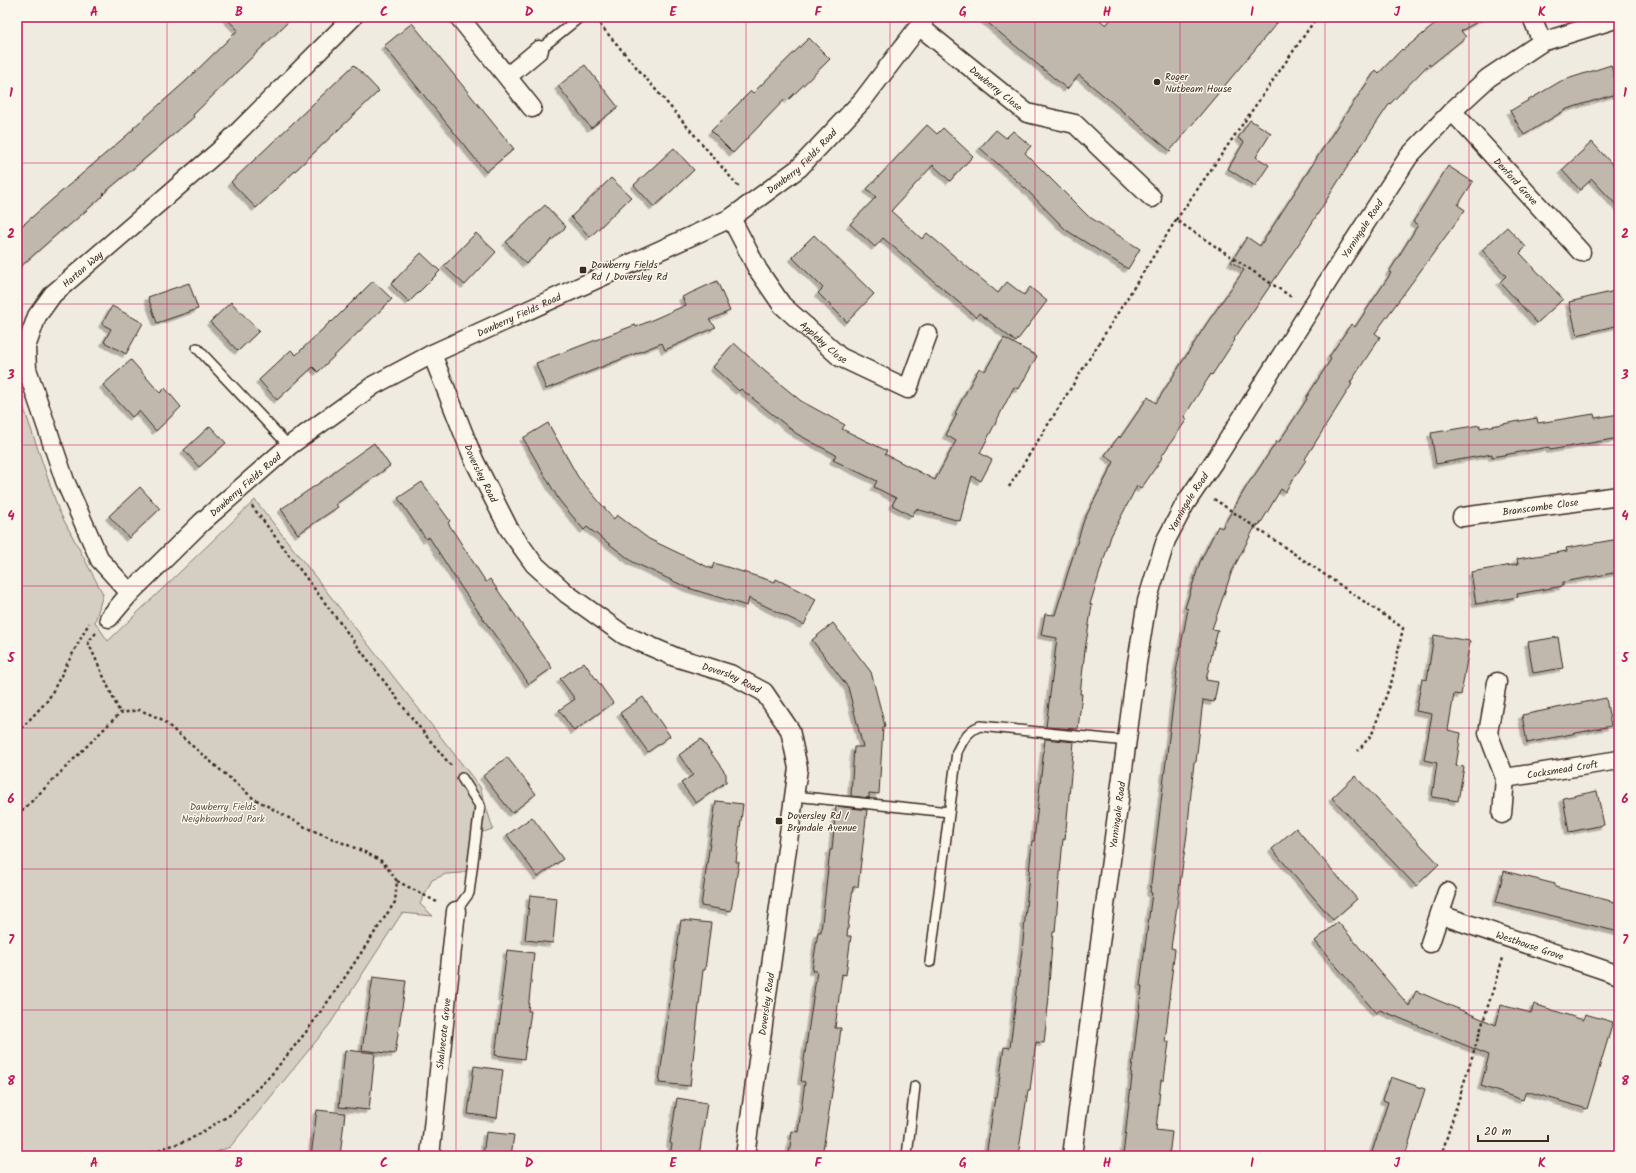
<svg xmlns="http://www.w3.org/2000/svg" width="1636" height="1173" font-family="Kalam,sans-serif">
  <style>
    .green { fill: #d5cec3; stroke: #887c70 }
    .building { fill: #c0b8ad; stroke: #3b2a1e; filter: url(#shadow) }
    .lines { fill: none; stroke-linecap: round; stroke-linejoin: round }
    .service-casing { stroke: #3b2a1e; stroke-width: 12 }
    .minor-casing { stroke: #3b2a1e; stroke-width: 21 }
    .path { stroke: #3b2a1e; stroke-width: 2.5; stroke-dasharray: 3 3; stroke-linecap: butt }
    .service { stroke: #fbf7ec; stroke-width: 9 }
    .minor { stroke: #fbf7ec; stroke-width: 18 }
    .grid { fill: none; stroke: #c2185b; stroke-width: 1; stroke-opacity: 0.55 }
    .poi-dot { fill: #3b2a1e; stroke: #fbf7ec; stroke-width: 1.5 }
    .labels { text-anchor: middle; stroke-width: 3; stroke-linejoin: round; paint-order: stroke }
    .poi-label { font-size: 10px; fill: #3b2a1e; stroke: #fbf7ec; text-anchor: start }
    .street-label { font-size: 10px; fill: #3b2a1e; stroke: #fbf7ec }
    .park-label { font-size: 10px; fill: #625347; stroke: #fbf7ec }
    .neatline { fill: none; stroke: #c2185b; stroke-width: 1.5 }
    .grid-label { font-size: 13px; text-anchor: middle; font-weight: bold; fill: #c2185b }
  </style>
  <defs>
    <filter id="shadow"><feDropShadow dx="-3.5" dy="3.5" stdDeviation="0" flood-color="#0004"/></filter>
  </defs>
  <rect width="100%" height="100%" fill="#f0ebe0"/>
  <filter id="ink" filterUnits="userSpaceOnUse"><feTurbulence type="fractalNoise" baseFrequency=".025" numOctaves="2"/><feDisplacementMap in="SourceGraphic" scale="8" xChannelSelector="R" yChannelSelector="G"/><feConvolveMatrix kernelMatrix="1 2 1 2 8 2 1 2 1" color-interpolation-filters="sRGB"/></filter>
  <g filter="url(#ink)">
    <path class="green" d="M17 388 59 511 103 594 95 622 108 641 255 500 480 787 493 829 473 835 467 870 462 873 446 874 432 880 420 904 433 916 402 913 330 1024 230 1147 205 1156H17Z"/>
    <g class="building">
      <path d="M225 17H293L193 115 194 117 103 194 104 195 65 229 64 228 17 270V230L134 129 133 128 186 81 238 30Z"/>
      <path d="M981 17H1096L1106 25 1113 17H1282L1170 151 1079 75 1067 89Z"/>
      <path d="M1444 17H1486L1461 31 1466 37 1430 66 1429 64 1388 106 1351 161 1302 239 1234 339 1235 340 1212 375 1211 374 1197 396 1184 417 1187 419 1161 457 1162 458 1141 489 1137 486 1111 536 1090 604 1092 605 1085 650 1080 694H1082L1078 729 1046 727 1057 638 1041 635 1045 614 1055 615 1084 520 1114 462 1105 455 1119 436 1120 438 1148 397 1156 403 1207 323 1244 270 1231 262 1247 237 1260 246 1340 122 1376 70 1379 73 1402 49 1403 50Z"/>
      <path d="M412 23 514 149 486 172 384 46Z"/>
      <path d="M809 38 830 59 788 100 786 98 733 153 711 131 751 91 753 93Z"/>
      <path d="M354 65 379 91 256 208 231 182Z"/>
      <path d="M585 65 618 107 591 128 558 86Z"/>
      <path d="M1611 65 1619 93 1567 109 1524 135 1510 111 1561 81Z"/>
      <path d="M1250 120 1271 133 1256 157 1269 165 1255 186 1228 169 1244 142 1238 138Z"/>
      <path d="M927 125 937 134 943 128 973 156 950 181 933 165 891 211 922 239 927 233 998 293 1007 282 1024 295 1030 287 1047 301 1016 342 979 313 976 317 883 238 875 247 850 224 876 197 867 189Z"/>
      <path d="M996 130 1006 138 1013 131 1031 146 1025 153 1088 216 1140 249 1128 269 1066 230 1026 189 980 148Z"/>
      <path d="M1592 142 1619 172V208L1592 179 1580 190 1562 170Z"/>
      <path d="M674 148 694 170 654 207 634 185Z"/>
      <path d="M1448 166 1473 182 1458 205 1465 210 1375 333 1380 337 1350 383 1352 384 1305 459 1306 460 1285 492 1281 489 1259 526 1256 525 1232 571 1212 629 1218 630 1213 649 1206 680 1218 682 1214 702 1203 700 1196 762H1194L1187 834 1171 948 1175 949 1169 998H1170L1165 1042H1169L1164 1080H1161L1156 1130 1172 1132 1169 1156H1123L1132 1076H1131L1142 986H1140L1152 893 1150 892 1177 672H1176L1188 609 1185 608 1200 562 1218 526 1222 528 1251 479H1252L1277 441 1279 442 1307 399 1306 398 1331 359 1329 357 1351 324 1355 327 1391 273 1389 272 1418 225 1413 222Z"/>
      <path d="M611 178 631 197 590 237 571 217Z"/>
      <path d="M545 205 566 227 526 264 506 242Z"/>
      <path d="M1507 227 1526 247 1520 253 1563 299 1537 323 1500 282 1506 276 1482 250Z"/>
      <path d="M476 233 496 252 465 285 444 266Z"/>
      <path d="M814 235 874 294 847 322 818 293 823 288 792 257Z"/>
      <path d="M421 253 440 271 409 302 391 284Z"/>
      <path d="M373 281 392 299 318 372 313 367 277 400 259 380 291 350 296 355 331 321 332 322Z"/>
      <path d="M717 281 730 311 709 320 716 327 665 350 662 343 546 389 536 363 635 325 636 327 686 305 682 297Z"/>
      <path d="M189 283 198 309 157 323 148 297Z"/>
      <path d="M1619 290V325L1577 335 1569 302Z"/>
      <path d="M231 302 259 331 238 351 210 322Z"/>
      <path d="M112 306 143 323 126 354 104 342 111 329 102 324Z"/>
      <path d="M1004 338 1037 356 1019 389 1014 387 980 453 992 460 981 481 972 476 960 521 916 509 912 516 892 505 896 498 874 487 877 481 833 460 836 455 797 434 741 389 739 391 713 367 734 343 761 368 801 401 845 425 842 429 887 451 885 454 935 480 956 441 946 435 957 414 955 413 979 368 985 371Z"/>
      <path d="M131 360 160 393 165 388 181 407 156 431 139 411 132 417 103 385Z"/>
      <path d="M1594 414 1595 418 1619 414V438L1550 450 1549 447 1492 457V454L1436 464 1431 433 1480 425V428L1537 418 1538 423Z"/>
      <path d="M548 423 578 477 614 519 617 515 649 539 712 569 714 563 775 582 776 579 816 599 804 625 749 598 747 606 688 588 633 562 587 527 584 530 559 500 523 438Z"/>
      <path d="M210 426 226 443 199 467 184 450Z"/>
      <path d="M374 443 390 466 336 504 338 507 298 534 281 509 334 473 333 472Z"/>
      <path d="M422 482 450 521 448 523 486 582 490 579 552 668 529 684 461 587 429 537 426 539 398 498Z"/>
      <path d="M140 487 160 509 129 538 109 516Z"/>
      <path d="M1619 539V572L1563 582V586L1517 594 1518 597 1476 604 1471 572 1518 564 1517 559 1567 551 1566 548Z"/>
      <path d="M833 623 871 672 885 726 883 727 879 794 869 793V798L851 796 854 747H863L848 687 812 640Z"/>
      <path d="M1434 635 1470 641 1461 695 1454 694 1448 730 1461 733 1456 766 1464 767 1458 801 1432 797 1437 763 1424 760 1432 714 1416 711 1422 679 1427 680Z"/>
      <path d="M1558 637 1563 668 1533 673 1528 642Z"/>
      <path d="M584 662 613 703 574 731 559 710 575 699 560 679Z"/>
      <path d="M643 697 670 736 648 752 620 713Z"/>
      <path d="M1606 698 1611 726 1527 743 1522 715Z"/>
      <path d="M701 739 726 774V782L696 803 681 783 693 775 679 755Z"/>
      <path d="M1045 739 1074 742 1065 840 1063 839 1055 932H1053L1048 997H1049L1044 1043 1036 1042 1030 1090H1028L1018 1156H986L995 1098H997L1004 1047 1010 1048 1023 942 1032 841H1034Z"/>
      <path d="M507 757 536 794 512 813 483 776Z"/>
      <path d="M1355 776 1439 864 1416 886 1332 798Z"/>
      <path d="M1597 791 1604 825 1569 832 1563 798Z"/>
      <path d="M716 801 743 804 736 862H739L731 911 701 906Z"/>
      <path d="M836 806 867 810 858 887H853L847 936H851L846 975 842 974 835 1028H841L836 1067 822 1156H789L792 1131 798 1132 805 1082 801 1081 817 971H812L818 932H821L830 850H832Z"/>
      <path d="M532 817 563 859 538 877 507 835Z"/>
      <path d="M1296 828 1357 899 1333 920 1272 849Z"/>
      <path d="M1504 871 1555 884V887L1619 903V932L1496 902Z"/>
      <path d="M530 895 557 898 553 943 525 940Z"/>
      <path d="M681 920 711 923 705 970H703L690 1086 659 1083Z"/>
      <path d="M1338 922 1409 1006 1416 991 1496 1025 1501 1005 1531 1013 1534 1004 1583 1020 1585 1014 1613 1022 1587 1109 1526 1091 1523 1100 1481 1086 1489 1055 1380 1010 1376 1013 1315 941Z"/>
      <path d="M507 950 534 953 528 1011H531L524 1059 495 1055 503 998H501Z"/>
      <path d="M373 977 406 981 395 1054 362 1050Z"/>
      <path d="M345 1050 375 1053 369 1110 339 1107Z"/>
      <path d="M474 1066 503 1070 497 1118 468 1114Z"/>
      <path d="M1391 1077 1425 1089 1405 1156H1384L1372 1152 1388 1102 1383 1100Z"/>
      <path d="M677 1098 707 1103 699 1156H670L672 1144 670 1143Z"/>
      <path d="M317 1110 345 1113 340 1156H311Z"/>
      <path d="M486 1132 514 1135 511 1156H483Z"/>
    </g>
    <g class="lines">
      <g class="service-casing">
        <g id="service">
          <path d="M539 50 580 17"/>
          <path d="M197 348 289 446"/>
          <path d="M794 796 949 812"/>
          <path d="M456 911 469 893 480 806 462 778"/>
          <path d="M930 962 957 752C963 740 967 731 980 726L1127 741"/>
          <path d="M907 1156 915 1086"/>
        </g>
      </g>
      <g class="minor-casing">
        <g id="minor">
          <path d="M459 17 532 108"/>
          <path d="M1532 17 1542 42"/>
          <path id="s1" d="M919 26 1027 113 1075 124 1152 198"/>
          <path d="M508 76 539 50"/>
          <path id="s2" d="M1452 111 1581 252"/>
          <path id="s3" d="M731 218 758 270 782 305 840 357 908 389 928 334"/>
          <path id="s4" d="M432 354 474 460 509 529 534 564 567 594 624 635 675 657 730 674 764 692 790 730 798 768 745 1156"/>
          <path id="s5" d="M1462 517 1619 496"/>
          <path id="s6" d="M130 593 100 560 65 481 27 369 26 347 37 316 53 294 219 151 353 17"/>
          <path id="s7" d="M109 618 130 593 202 522 289 446 374 385 432 354 731 218 799 168 862 101 926 17"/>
          <path d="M1497 682 1488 733 1505 778 1502 814"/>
          <path id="s8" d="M1505 778 1619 760"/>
          <path id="s9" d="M1441 915 1619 975"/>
          <path d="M1430 943 1447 892"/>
          <path id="s10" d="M430 1156 456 911"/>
          <path id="s11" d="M1072 1156 1137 663 1147 601 1166 540 1185 504 1219 454 1330 278 1409 156 1452 111 1488 78 1542 42 1619 18"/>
        </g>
      </g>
      <g class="path">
        <path d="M596 20 739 187"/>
        <path d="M1176 220 1317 17"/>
        <path d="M1009 487 1176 220 1293 298"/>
        <path d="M1214 499 1403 628 1392 680 1372 734 1358 751"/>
        <path d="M252 506 411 717 452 767"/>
        <path d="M96 633 88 642 120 713"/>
        <path d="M17 733 48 700 89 623"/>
        <path d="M17 814 25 808 120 713 140 710 161 719 253 798 307 828 367 853 383 862 397 881 395 902 339 986 306 1032 271 1075 233 1113 189 1140 139 1156"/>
        <path d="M397 881 437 902"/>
        <path d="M1441 1156 1503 958"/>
      </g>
      <use href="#service" class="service"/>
      <use href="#minor" class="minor"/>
    </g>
  </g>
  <path class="grid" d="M167 17V1156M311 17V1156M456 17V1156M601 17V1156M746 17V1156M890 17V1156M1035 17V1156M1180 17V1156M1325 17V1156M1469 17V1156M17 163H1619M17 304H1619M17 445H1619M17 586H1619M17 728H1619M17 869H1619M17 1010H1619"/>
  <g class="poi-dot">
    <circle cx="1157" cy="82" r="4"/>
    <rect x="579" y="266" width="8" height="8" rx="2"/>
    <rect x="775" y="817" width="8" height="8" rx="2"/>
  </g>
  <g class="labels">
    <g class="poi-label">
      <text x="1165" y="80">Roger<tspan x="1165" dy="12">Nutbeam House</tspan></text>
      <text x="591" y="268">Dawberry Fields<tspan x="591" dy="12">Rd / Doversley Rd</tspan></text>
      <text x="787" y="819">Doversley Rd /<tspan x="787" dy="12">Bryndale Avenue</tspan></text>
    </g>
    <g class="street-label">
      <text dy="4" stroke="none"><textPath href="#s1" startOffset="99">Dawberry Close</textPath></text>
      <text dy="4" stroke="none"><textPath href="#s7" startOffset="839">Dawberry Fields Road</textPath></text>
      <text dy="4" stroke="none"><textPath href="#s2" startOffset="95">Denford Grove</textPath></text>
      <text dy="4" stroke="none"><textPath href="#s11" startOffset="992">Yarningale Road</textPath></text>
      <text dy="4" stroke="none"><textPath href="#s6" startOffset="370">Harton Way</textPath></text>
      <text dy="4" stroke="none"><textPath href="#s7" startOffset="515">Dawberry Fields Road</textPath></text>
      <text dy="4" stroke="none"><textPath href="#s3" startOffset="157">Appleby Close</textPath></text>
      <text dy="4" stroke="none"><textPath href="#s4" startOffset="129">Doversley Road</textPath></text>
      <text dy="4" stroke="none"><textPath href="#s7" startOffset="191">Dawberry Fields Road</textPath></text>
      <text dy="4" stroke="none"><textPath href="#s11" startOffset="668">Yarningale Road</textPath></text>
      <text dy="4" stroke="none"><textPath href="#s5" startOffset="79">Branscombe Close</textPath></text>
      <text dy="4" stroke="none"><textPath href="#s4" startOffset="465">Doversley Road</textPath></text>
      <text dy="4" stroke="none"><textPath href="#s8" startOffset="58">Cocksmead Croft</textPath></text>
      <text dy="4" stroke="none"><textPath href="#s11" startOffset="344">Yarningale Road</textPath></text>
      <text dy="4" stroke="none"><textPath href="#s9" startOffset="94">Westhouse Grove</textPath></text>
      <text transform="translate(766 1004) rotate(-82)" y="4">Doversley Road</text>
      <text dy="4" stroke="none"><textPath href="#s10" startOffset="123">Shalnecote Grove</textPath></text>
    </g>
    <g class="park-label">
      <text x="223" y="810">Dawberry Fields<tspan x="223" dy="12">Neighbourhood Park</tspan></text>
    </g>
  </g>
  <rect width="1636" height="1173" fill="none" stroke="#fbf7ec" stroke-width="44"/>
  <path d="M1478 1135v6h70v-6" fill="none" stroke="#3b2a1e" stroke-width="2"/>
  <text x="1484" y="1135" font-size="12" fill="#3b2a1e" stroke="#fbf7ec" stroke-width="3" paint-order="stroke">20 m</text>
  <rect x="22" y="22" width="1592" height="1129" class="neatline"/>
  <g class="grid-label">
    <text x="94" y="16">A</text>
    <text x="239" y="16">B</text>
    <text x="384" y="16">C</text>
    <text x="529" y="16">D</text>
    <text x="673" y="16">E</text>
    <text x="818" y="16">F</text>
    <text x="963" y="16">G</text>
    <text x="1107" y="16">H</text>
    <text x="1252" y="16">I</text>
    <text x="1397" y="16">J</text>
    <text x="1542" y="16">K</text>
    <text x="11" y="97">1</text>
    <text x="1625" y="97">1</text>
    <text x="11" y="238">2</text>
    <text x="1625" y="238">2</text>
    <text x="11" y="379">3</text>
    <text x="1625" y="379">3</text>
    <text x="11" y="520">4</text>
    <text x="1625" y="520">4</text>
    <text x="11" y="662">5</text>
    <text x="1625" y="662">5</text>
    <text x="11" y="803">6</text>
    <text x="1625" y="803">6</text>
    <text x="11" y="944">7</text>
    <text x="1625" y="944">7</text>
    <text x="11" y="1085">8</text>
    <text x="1625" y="1085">8</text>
    <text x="94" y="1167">A</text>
    <text x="239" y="1167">B</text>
    <text x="384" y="1167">C</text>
    <text x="529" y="1167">D</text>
    <text x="673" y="1167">E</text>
    <text x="818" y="1167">F</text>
    <text x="963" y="1167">G</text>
    <text x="1107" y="1167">H</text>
    <text x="1252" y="1167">I</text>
    <text x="1397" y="1167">J</text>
    <text x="1542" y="1167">K</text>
  </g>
</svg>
